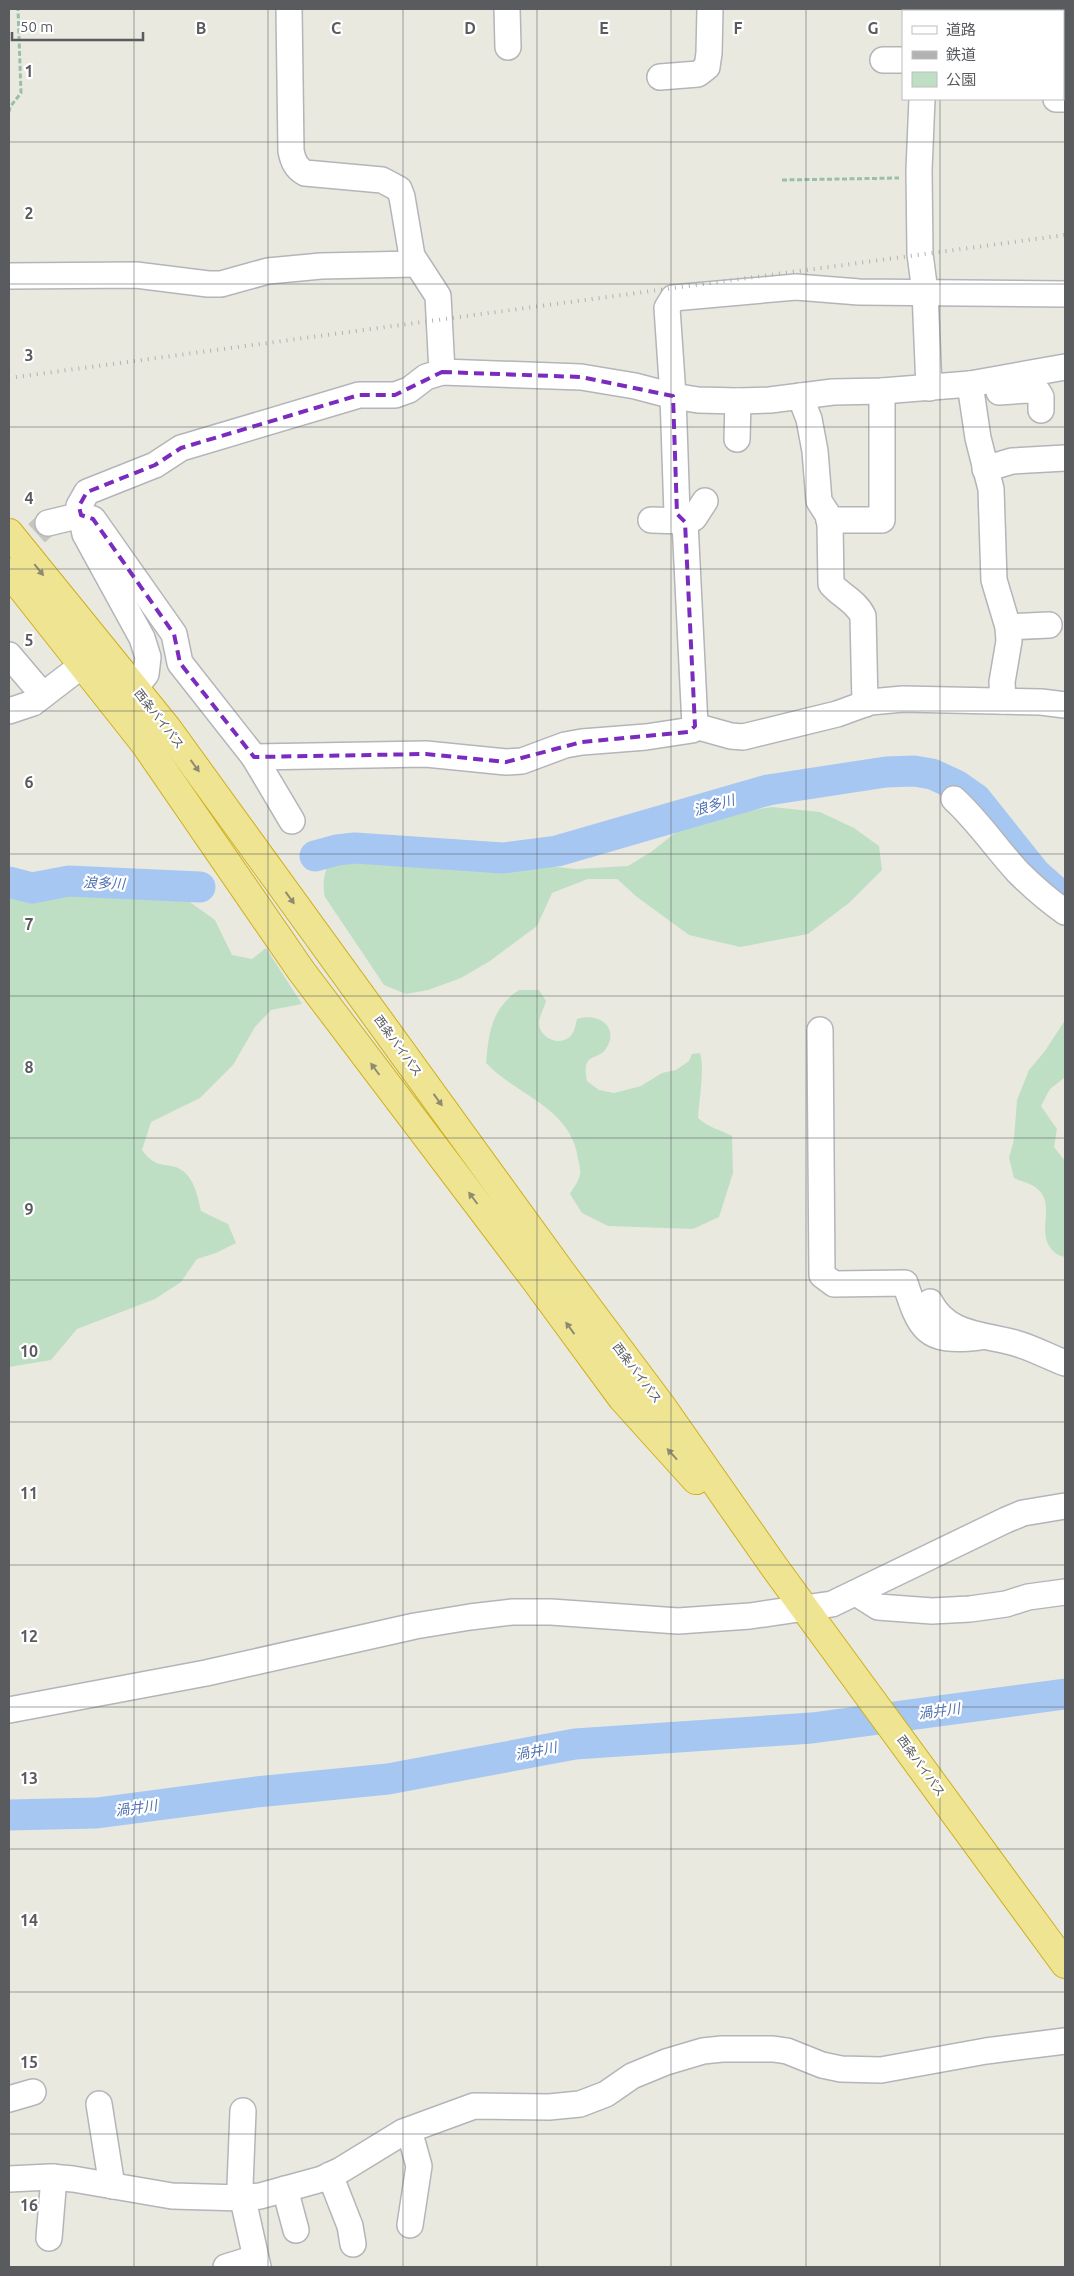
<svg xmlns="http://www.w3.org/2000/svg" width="1074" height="2276" font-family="Ubuntu,'Noto Sans JP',sans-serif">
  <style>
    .green { fill: #bfdfc4 }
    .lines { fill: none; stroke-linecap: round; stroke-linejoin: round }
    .river { stroke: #a7c7f3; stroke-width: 31 }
    .minor-tunnel { stroke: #c6c6c0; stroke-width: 25; stroke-dasharray: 25 12; stroke-linecap: butt }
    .minor-casing { stroke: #b3b5b9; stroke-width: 28 }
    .highway-casing { stroke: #cfb01b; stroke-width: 30 }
    .path { stroke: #9abfa9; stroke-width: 3; stroke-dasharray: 5 2.5; stroke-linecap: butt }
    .minor { stroke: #fff; stroke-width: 25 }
    .highway { stroke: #efe492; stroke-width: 28 }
    .rail { stroke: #b1b2b2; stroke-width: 4; stroke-dasharray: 1 6; stroke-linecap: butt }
    .oneway { fill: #8e8b71 }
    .marked { fill: none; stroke: #7b2cbf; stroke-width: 4; stroke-dasharray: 10 6; stroke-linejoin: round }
    .grid { fill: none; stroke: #595b5f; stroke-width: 1; stroke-opacity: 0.55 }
    .labels { text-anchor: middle; stroke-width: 4.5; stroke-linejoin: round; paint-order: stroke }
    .street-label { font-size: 12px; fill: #595b5f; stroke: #fff }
    .water-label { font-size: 14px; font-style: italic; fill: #4e71b2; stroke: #fff }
    .grid-label { font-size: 16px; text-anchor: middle; font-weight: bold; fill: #595b5f; stroke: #fff; stroke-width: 4.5; stroke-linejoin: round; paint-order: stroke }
  </style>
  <rect width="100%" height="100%" fill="#eae9e0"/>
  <g class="green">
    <path d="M772 807 820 812 854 828 879 846 882 870 849 903 808 934 740 947 689 935 637 897 617 879H588L552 893 537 926 490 961 461 978 428 990 406 994 384 985 325 897C320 876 329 861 340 843 389 829 446 845 496 848 509 849 522 846 535 845L551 859 557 867 576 869 628 866 651 852 675 833 728 814Z"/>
    <path d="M68 888 172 893 187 900 215 920 232 955 252 959 266 948 302 1004 271 1010 255 1027 233 1065 200 1098 151 1122 142 1150C158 1172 168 1160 183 1171 195 1180 198 1198 201 1211L228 1224 236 1243 216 1253 197 1259 181 1282 155 1299 77 1329 51 1360 9 1367V890L31 895Z"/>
    <path d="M519 990H539L546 1001C544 1008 539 1017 539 1024 540 1039 563 1048 572 1034 575 1030 576 1023 577 1019 599 1012 621 1028 605 1050 601 1056 592 1056 588 1061 584 1067 586 1075 587 1081L599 1090 614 1093 641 1086 662 1073 676 1070 689 1061 692 1054 700 1053C705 1068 699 1100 698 1118 709 1128 719 1129 732 1136L733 1173 719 1217 693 1229 608 1226 582 1213 570 1194C573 1188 579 1181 580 1174 581 1170 579 1163 578 1159 572 1108 516 1095 486 1063 489 1032 491 1009 519 990Z"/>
    <path d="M1065 1020 1064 1078 1050 1089 1041 1106 1057 1129 1054 1147 1065 1161V1257C1059 1256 1057 1254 1052 1250 1035 1231 1058 1203 1035 1187 1030 1183 1020 1181 1014 1178L1009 1158 1014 1139 1017 1100 1029 1070 1045 1051Z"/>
  </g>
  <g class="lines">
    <g class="river">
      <path d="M315 856 337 850 355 848 503 858 557 851 768 790 886 772 914 771 932 774 956 785 976 799 1035 873 1061 896"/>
      <path d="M9 882 32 888 69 881 200 887"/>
      <path d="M9 1815 97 1813 256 1792 388 1779 575 1744 812 1728 1065 1694"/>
    </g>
    <path class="minor-tunnel" d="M9 558 48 523"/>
    <g class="minor-casing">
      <g id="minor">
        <path d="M289 9 291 151C293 161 296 168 305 173L382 180 399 189 402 197 412 256 438 296 442 372"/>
        <path d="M507 9 508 47"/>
        <path d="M928 11V9"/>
        <path d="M883 60H903"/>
        <path d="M660 77 698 74 707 67 709 53 710 9"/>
        <path d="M922 99 919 170 920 254 925 292 929 388"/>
        <path d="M1056 99H1065"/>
        <path d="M9 276 136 275 208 284H221L268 271 321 266 416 264"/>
        <path d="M970 384 978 438 991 489 994 580 1008 627 1009 641 1002 682 1003 701"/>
        <path d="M999 392 1028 390 1038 392 1041 397V410"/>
        <path d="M800 396 809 419 815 451 819 501 828 515 830 524 831 584C841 596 856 601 863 616L865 704"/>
        <path d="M737 439 738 401"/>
        <path d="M985 469 1012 461 1065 458"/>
        <path d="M651 520 684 521 694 518 705 501"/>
        <path d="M829 520H882V391"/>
        <path d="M48 523 81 515 93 519 174 634 180 663 254 757 292 821"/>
        <path d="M1008 627 1049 625"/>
        <path d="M9 655 43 695"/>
        <path d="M120 701 135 688 146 674 148 657 142 638 85 534 79 506 87 492 155 465 181 448 359 395H395L409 390 426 377 442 372 581 377 635 386 673 396 698 400 738 401 770 400 833 392 882 391 970 384 1065 367"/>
        <path d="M9 711 33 703 98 653"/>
        <path d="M695 726 731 736 743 737 837 714 870 702 903 699 1041 702 1065 705"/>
        <path d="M254 757 426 754 506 762 522 761 565 745 582 742 646 737 692 730 695 726 685 522 677 514 673 396 667 308 673 298 796 287 859 292 1065 294"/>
        <path d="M954 799C978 821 996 848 1018 872 1033 887 1048 900 1065 912"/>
        <path d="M820 1030 822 1275 834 1284 905 1283C920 1329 925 1344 979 1337"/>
        <path d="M930 1302C948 1336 983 1334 1015 1343 1033 1348 1049 1357 1065 1363"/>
        <path d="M856 1593 878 1607 932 1611 970 1609 1006 1604 1028 1597 1065 1592"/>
        <path d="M9 1710 206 1673 415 1626 470 1617 512 1612H551L678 1621 750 1616 832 1604 1006 1520 1023 1513 1065 1506"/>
        <path d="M9 2099 33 2092"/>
        <path d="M99 2104 112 2186"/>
        <path d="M243 2111 240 2186 258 2267"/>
        <path d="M409 2130 419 2166 410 2225"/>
        <path d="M330 2175 350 2226 353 2244"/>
        <path d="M9 2179 50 2177 73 2179 172 2196 242 2198 260 2196 322 2179 341 2170 403 2132 474 2106 549 2107 580 2104 606 2094 632 2076 666 2062 703 2051 722 2049H773L787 2051 822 2065 841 2069 881 2070 986 2051 1065 2041"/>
        <path d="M285 2189 296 2230"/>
        <path d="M49 2238 54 2177"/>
        <path d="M226 2267 255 2258"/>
      </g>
    </g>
    <g class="highway-casing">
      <g id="highway">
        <path d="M9 533 167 728 562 1273 663 1408 775 1568 1065 1964"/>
        <path d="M9 572 145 744 302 972 536 1281 622 1398 696 1480"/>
      </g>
    </g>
    <g class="path">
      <path d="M9 112 10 107 21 93 18 9"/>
      <path d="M782 180 899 178"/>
    </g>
    <use href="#minor" class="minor"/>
    <use href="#highway" class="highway"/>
    <path class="rail" d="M9 378 1065 235"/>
  </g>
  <defs><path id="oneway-solid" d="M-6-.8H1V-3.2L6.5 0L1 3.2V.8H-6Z" transform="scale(1.25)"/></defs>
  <g class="oneway">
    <use href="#oneway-solid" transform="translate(39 570) rotate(51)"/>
    <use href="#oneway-solid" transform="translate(195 766) rotate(54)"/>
    <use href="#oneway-solid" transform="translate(290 898) rotate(54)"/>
    <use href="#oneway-solid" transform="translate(375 1069) rotate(-127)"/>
    <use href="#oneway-solid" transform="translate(438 1100) rotate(54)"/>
    <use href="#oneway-solid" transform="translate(473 1198) rotate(-127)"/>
    <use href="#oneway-solid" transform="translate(570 1328) rotate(-126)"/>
    <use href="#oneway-solid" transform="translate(672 1454) rotate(-132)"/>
  </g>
  <path class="marked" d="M442 372 581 377 673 396 677 514 685 522 695 726 688 732 582 742 506 762 426 754 254 757 180 663 174 634 93 519 81 515 79 506 87 492 155 465 181 448 359 395H395Z"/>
  <path class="grid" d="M134 9V2267M268 9V2267M403 9V2267M537 9V2267M671 9V2267M806 9V2267M940 9V11M940 99V2267M9 142H1065M9 284H1065M9 427H1065M9 569H1065M9 711H1065M9 854H1065M9 996H1065M9 1138H1065M9 1280H1065M9 1422H1065M9 1565H1065M9 1707H1065M9 1849H1065M9 1992H1065M9 2134H1065"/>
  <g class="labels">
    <g class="street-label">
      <text transform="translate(159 719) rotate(52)" y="4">西条バイパス</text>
      <text transform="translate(398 1046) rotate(54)" y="4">西条バイパス</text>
      <text transform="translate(637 1373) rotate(53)" y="4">西条バイパス</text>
      <text transform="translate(921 1766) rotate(54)" y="4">西条バイパス</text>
    </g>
    <g class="water-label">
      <text transform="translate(714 805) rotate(-16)" y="5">浪多川</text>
      <text transform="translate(104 883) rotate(2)" y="5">浪多川</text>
      <text transform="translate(939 1711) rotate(-8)" y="5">渦井川</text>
      <text transform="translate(536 1751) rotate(-11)" y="5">渦井川</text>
      <text transform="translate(136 1808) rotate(-8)" y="5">渦井川</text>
    </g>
  </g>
  <g class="grid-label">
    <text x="201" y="34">B</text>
    <text x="336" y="34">C</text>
    <text x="470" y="34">D</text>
    <text x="604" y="34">E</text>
    <text x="738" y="34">F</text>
    <text x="873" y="34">G</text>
    <text x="29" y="77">1</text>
    <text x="29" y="219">2</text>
    <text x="29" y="361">3</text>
    <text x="29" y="504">4</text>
    <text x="29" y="646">5</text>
    <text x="29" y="788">6</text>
    <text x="29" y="930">7</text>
    <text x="29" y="1073">8</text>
    <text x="29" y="1215">9</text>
    <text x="29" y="1357">10</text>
    <text x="29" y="1499">11</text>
    <text x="29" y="1642">12</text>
    <text x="29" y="1784">13</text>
    <text x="29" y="1926">14</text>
    <text x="29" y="2068">15</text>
    <text x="29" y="2211">16</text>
  </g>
  <rect width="1074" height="2276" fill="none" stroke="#595b5f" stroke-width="20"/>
  <rect x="902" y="10" width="162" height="90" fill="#ffffff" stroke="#bdbdbf"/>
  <rect x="912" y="26" width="25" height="8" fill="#ffffff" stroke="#bdbdbf"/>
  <text x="946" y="35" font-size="15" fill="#595b5f">道路</text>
  <rect x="912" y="51" width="25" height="8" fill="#b1b2b2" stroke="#bdbdbf"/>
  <text x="946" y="60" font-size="15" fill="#595b5f">鉄道</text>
  <rect x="912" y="72" width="25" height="15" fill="#bfdfc4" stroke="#bdbdbf"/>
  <text x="946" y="85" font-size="15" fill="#595b5f">公園</text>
  <path d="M12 32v8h131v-8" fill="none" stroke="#595b5f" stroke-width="2.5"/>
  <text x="20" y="32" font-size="15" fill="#595b5f" stroke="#ffffff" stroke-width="4" paint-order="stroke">50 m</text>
</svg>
